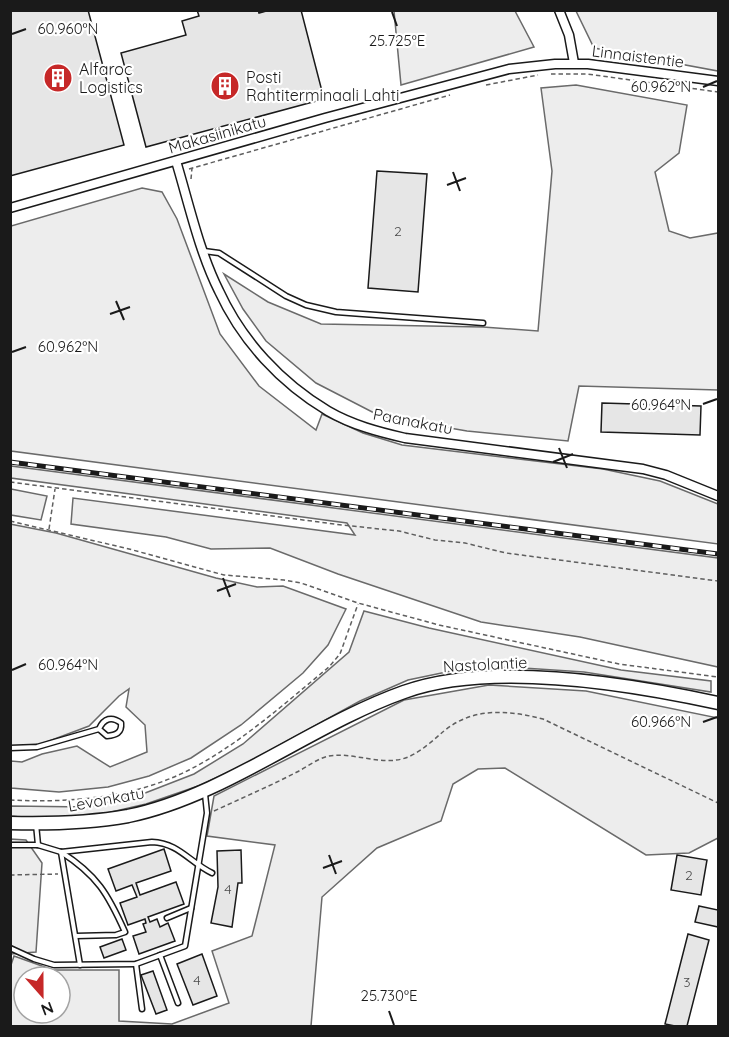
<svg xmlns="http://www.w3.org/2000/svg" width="729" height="1037" font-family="Quicksand,sans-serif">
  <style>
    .built { fill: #ededed; stroke: #6a6a6a; stroke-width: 1.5; fill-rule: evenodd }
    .building { fill: #e6e6e6; stroke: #1a1a1a; stroke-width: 1.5 }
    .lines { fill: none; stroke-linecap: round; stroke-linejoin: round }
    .lane-casing { stroke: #1a1a1a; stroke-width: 7 }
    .street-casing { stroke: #1a1a1a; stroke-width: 11 }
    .secondary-casing { stroke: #1a1a1a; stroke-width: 15 }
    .path { stroke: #5f5f5f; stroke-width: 1.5; stroke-dasharray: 4.5 3; stroke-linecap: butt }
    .lane { stroke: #fff; stroke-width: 4 }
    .street { stroke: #fff; stroke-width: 8 }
    .secondary { stroke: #fff; stroke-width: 12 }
    .rail-casing { stroke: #1a1a1a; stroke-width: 5 }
    .rail { stroke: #fff; stroke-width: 3; stroke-dasharray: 9; stroke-linecap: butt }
    .ticks { fill: none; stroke: #1a1a1a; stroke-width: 2 }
    .labels { text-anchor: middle; stroke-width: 4.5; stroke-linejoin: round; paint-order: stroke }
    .number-label { font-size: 14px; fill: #4d4d4d }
    .street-label { font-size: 16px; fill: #1a1a1a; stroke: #fff }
    .poi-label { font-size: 16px; fill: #1a1a1a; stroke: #fff; text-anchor: start }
    .ticks-label { font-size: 15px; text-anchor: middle; fill: #1a1a1a; stroke: #fff; stroke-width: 4.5; stroke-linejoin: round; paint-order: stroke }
  </style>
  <rect width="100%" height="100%" fill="#fff"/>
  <g class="built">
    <path d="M394 11H515L534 47 401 85Z"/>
    <path d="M576 11H718V71L594 48Z"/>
    <path d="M576 85 687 105 679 153 655 172 669 231 690 238 718 233V390L579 386 568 441 467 431 380 416 316 383 266 341 243 309 224 274 268 302 321 324 483 327 538 331 552 171 541 88Z"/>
    <path d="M142 188 162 192 177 219 220 334 259 386 316 430 322 414 363 433 402 445 603 469 660 481 718 504V544L11 451V226Z"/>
    <path d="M11 466 718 558V667L580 637 481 622 338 574 270 548 211 549 166 537 71 524 73 498 355 535 347 523 11 478Z"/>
    <path d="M11 489 47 496 41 520 11 515Z"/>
    <path d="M10 524 56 533 216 578 257 587 283 586 346 609 328 645 303 673 241 725 191 758 149 776 108 787 59 792 11 788V761L22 762 42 754 77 746 110 767 147 752 145 725 126 707 129 689 119 696 89 726 36 746 11 747Z"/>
    <path d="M364 611 429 628 621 670 711 681V692L584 672 507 667 456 670 408 680 360 701 245 764 201 785 146 804 94 816 38 819 11 816V806L87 807 140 795 194 774 243 744 349 652Z"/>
    <path d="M489 685 586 691 718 718V838L689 853 646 855 505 768 478 769 453 784 441 821 377 848 322 897 311 1026H11V965L14 956 53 970H119V1021L172 1024 229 1003 212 951 252 936 275 845 207 836 214 796 404 700ZM24 977H60V1013H24Z"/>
    <path d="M10 839 26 840 42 863 36 952 11 954Z"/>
  </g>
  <g class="building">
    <path d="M10 10H88L124 145 10 176Z"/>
    <path d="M197 10H258L259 13 270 10H301L324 99 146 147 121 53 186 35 182 21 199 16Z"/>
    <path d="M377 171 427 174 418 292 368 288Z"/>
    <path d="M602 403 701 406 700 435 601 432Z"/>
    <path d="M164 849 171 871 136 883 140 895 176 882 184 904 148 917 150 922 157 919 160 927 168 923 175 941 139 954 133 936 146 932 143 924 146 923 145 919 128 925 120 903 137 897 132 885 116 891 108 869Z"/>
    <path d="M241 850 242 883H238L232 927 211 923 218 887 217 851Z"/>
    <path d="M677 855 707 860 701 895 671 890Z"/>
    <path d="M699 906 718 910V927L695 922Z"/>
    <path d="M688 934 709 940 687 1026H675L665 1024Z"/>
    <path d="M122 939 126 950 104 958 100 947Z"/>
    <path d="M202 954 217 996 193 1005 177 964Z"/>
    <path d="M153 971 167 1010 156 1014 141 975Z"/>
  </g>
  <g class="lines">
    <g class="lane-casing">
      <g id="lane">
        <path d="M204 251 219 253 286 296 306 305 336 312 483 323"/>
        <path d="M10 748 37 747 99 729C104 718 112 716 121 723 122 733 116 735 107 736L99 729"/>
        <path d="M36 824 38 845"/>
        <path d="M10 845H38L61 852 152 842C179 843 189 862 212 873"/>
        <path d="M61 852C97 875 108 894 125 932L116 935 76 936"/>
        <path d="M61 852 80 965"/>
        <path d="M167 918 191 908"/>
        <path d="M10 948 34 959 54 965 136 964 185 946 207 813 205 794"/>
        <path d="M160 955 178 1003"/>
        <path d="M136 964 142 1009"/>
      </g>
    </g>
    <g class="street-casing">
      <g id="street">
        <path d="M559 10 569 35 574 63"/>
        <path d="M176 161C189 204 199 251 219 291 242 341 281 383 328 411 352 425 379 432 405 438L643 469 666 475 718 496"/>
        <path d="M10 208 325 118 509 69 555 64H588L718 81"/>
      </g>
    </g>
    <g class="secondary-casing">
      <path id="secondary" d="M10 823C50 824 89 823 128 816 225 796 311 725 404 692 490 661 630 684 718 703"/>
    </g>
    <g class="path">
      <path d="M551 74H587L718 92"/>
      <path d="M486 85 538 75"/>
      <path d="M189 169 450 95"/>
      <path d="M191 179 192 168"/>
      <path d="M10 482 342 525 399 531 435 540 465 543 506 553 718 581"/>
      <path d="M10 521 129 549 224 575 284 580 301 583 358 603 439 625 619 664 718 677"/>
      <path d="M49 529 55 489"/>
      <path d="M10 800C71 803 134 798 189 770 240 744 285 703 329 667L340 654 358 604"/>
      <path d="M214 811C242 798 270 786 297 772 307 767 318 758 329 756 354 752 377 765 402 759 418 755 432 741 444 731 473 707 508 710 543 719L718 803"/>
      <path d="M10 875 58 874"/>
    </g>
    <use href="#lane" class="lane"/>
    <use href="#street" class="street"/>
    <use href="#secondary" class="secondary"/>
    <g class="rail-casing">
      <path id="rail" d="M10 462 718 554"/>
    </g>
    <use href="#rail" class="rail"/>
  </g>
  <path class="ticks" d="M392 12 397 26M12 34 26 29M703 87 717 81M453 172 460 191M447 185 466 178M116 301 124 320M110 314 130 307M12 352 26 347M703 404 717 399M559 448 567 468M553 462 573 454M223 578 230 597M217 591 236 584M12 670 26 664M703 722 717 717M329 855 336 874M323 868 342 861M389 1011 394 1025"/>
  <defs>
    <g id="building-disc" transform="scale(1.5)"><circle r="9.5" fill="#c62828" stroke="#fff"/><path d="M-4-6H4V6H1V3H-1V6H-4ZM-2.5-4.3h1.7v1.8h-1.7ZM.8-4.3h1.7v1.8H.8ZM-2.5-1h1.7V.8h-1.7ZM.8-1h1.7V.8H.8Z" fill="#fff"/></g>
  </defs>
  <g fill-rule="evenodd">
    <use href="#building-disc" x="58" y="78"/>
    <use href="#building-disc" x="225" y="86"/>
  </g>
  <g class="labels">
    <g class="number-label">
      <text x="398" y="236">2</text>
      <text x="689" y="880">2</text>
      <text x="228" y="894">4</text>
      <text x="197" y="985">4</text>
      <text x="687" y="987">3</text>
    </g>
    <g class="street-label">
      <text transform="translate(638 56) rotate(7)" y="6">Linnaistentie</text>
      <text transform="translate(217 134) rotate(-16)" y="6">Makasiinikatu</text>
      <text transform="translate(413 421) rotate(11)" y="6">Paanakatu</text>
      <text transform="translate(485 664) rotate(-3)" y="6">Nastolantie</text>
      <text transform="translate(106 799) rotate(-10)" y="6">Levonkatu</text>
    </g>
    <g class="poi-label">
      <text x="79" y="75">Alfaroc<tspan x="79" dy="18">Logistics</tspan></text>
      <text x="246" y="83">Posti<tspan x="246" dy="18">Rahtiterminaali Lahti</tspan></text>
    </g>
  </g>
  <g class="ticks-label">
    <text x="68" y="34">60.960°N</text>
    <text x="397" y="46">25.725°E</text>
    <text x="661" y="92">60.962°N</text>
    <text x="68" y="352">60.962°N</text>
    <text x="661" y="410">60.964°N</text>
    <text x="68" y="670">60.964°N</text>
    <text x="661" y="727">60.966°N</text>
    <text x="389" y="1001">25.730°E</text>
  </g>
  <rect width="729" height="1037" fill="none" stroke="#1a1a1a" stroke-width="24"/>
  <g transform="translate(42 995) rotate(159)"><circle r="28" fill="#ffffff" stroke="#a3a3a3" stroke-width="1.5"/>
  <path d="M0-4.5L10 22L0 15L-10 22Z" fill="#c62828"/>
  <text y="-9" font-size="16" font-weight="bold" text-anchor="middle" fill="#1a1a1a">N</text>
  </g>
</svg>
